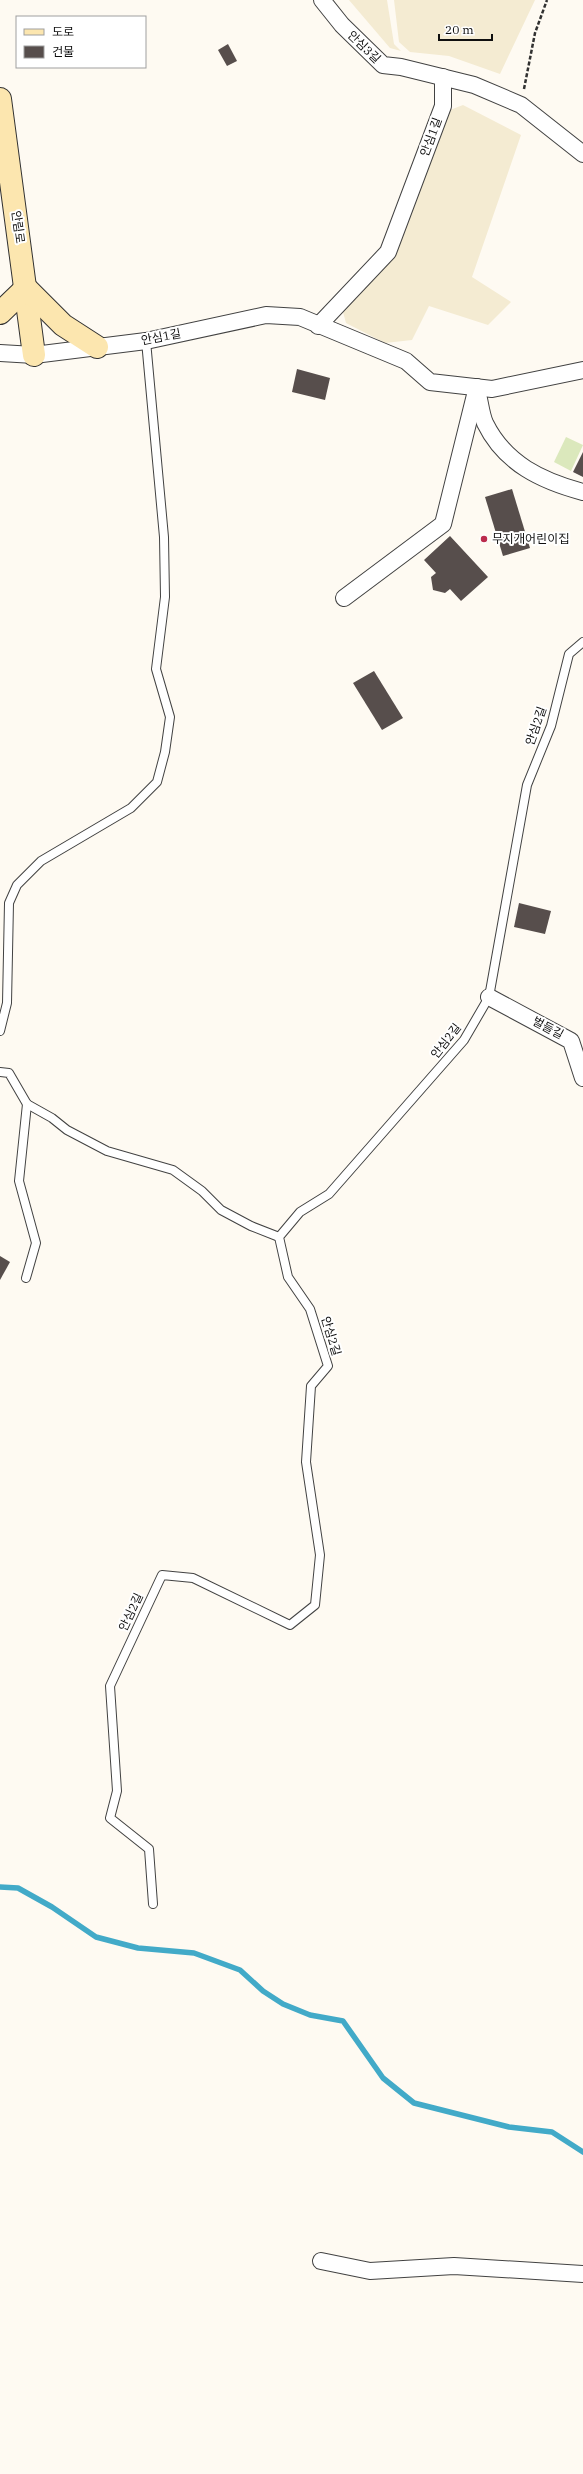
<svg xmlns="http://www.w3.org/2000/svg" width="583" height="2474" font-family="'IBM Plex Serif','Noto Sans KR',serif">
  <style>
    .farmland { fill: #f4ebd2 }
    .green { fill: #dbe8bc }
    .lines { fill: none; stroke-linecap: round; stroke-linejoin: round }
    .stream { stroke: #42aac8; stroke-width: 5.5 }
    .building { fill: #574e4c }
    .lane-casing { stroke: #424242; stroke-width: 10 }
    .street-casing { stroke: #424242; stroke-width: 18 }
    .secondary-casing { stroke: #313131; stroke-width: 24 }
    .path { stroke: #313131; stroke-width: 2.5; stroke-dasharray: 4 2; stroke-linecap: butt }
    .lane { stroke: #fff; stroke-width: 8 }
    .street { stroke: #fff; stroke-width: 16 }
    .secondary { stroke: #fce6af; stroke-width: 22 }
    .poi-dot { fill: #bb2b4c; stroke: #fff; stroke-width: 1.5 }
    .labels { text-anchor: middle; stroke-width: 4; stroke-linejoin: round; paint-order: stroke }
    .street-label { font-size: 12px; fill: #0f0f0f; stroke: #fff }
    .poi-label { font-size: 12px; fill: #0f0f0f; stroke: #fff; text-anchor: start }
  </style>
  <rect width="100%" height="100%" fill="#fefaf2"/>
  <g class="farmland">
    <path d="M349 0H387L394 44 401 51 390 48Z"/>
    <path d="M394 0H535L500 74 449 56 410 52 399 42Z"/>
    <path d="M463 105 521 135 472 277 511 302 488 325 429 306 412 340 385 343 346 323 343 312 393 256 450 110Z"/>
  </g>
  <path class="green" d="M566 437 583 445 571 471 554 462Z"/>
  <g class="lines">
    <path class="stream" d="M0 1887 18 1888 52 1907 96 1937 138 1948 194 1953 240 1970 263 1991 283 2004 310 2015 343 2021 383 2078 414 2103 509 2127 552 2132 583 2152"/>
  </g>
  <g class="building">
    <path d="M228 44 237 61 227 66 218 50Z"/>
    <path d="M297 369 330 378 325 400 292 392Z"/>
    <path d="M583 452V477L573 472Z"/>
    <path d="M512 489 530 548 503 556 485 497Z"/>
    <path d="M450 536 488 577 461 601 450 589 445 593 433 590 431 577 436 573 424 560Z"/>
    <path d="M374 671 403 718 382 730 353 683Z"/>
    <path d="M519 903 551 911 545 934 514 927Z"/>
    <path d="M0 1256 10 1262 0 1280Z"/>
  </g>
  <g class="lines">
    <g class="lane-casing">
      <g id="lane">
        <path d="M0 1031 7 1003 9 903 17 885 41 861 131 808 157 782 165 752 170 717 156 669 165 597 164 537 146 341"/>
        <path d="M0 1072 9 1073 27 1104 52 1118 67 1130 107 1151 173 1170 202 1191 221 1210 251 1226 279 1237"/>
        <path d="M26 1278 36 1243 19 1181 27 1104"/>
        <path d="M153 1904 149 1849 110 1818 117 1791 110 1686 162 1575 193 1578 290 1625 315 1605 320 1555 306 1462 311 1386 328 1366 310 1309 288 1277 279 1237 300 1212 329 1194 464 1040 489 997 527 785 551 726 569 654 583 642"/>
      </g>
    </g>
    <g class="street-casing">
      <g id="street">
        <path d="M322 0 342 25 383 65 401 67 474 85 521 105 583 154"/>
        <path d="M318 326 388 252 443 106V77"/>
        <path d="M0 353 34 355 146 341 266 315 300 317 406 361 430 382 492 389 583 370"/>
        <path d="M477 390C480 401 481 414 485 423 505 464 542 481 583 492"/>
        <path d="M344 598 443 524 477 387"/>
        <path d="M489 997 571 1041 583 1078"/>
        <path d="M321 2261 370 2271 454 2266 583 2274"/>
      </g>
    </g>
    <g class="secondary-casing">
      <g id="secondary">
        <path d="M0 99 34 355"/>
        <path d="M0 313 26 288 63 325 97 347"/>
      </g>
    </g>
    <path class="path" d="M524 89 535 33 547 0"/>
    <use href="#lane" class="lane"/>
    <use href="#street" class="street"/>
    <use href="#secondary" class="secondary"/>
  </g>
  <circle class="poi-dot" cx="484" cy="539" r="4"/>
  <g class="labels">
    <g class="street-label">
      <text transform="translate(364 47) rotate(44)" y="4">안심3길</text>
      <text transform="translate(431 137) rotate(-70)" y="4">안심1길</text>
      <text transform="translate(18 227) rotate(82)" y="4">안림로</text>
      <text transform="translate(161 337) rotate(-11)" y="4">안심1길</text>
      <text transform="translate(536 726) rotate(-71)" y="4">안심2길</text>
      <text transform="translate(548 1028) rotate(28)" y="4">벌들길</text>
      <text transform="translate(446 1041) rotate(-52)" y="4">안심2길</text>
      <text transform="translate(331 1336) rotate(73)" y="4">안심2길</text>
      <text transform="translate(131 1612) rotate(-65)" y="4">안심2길</text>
    </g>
    <g class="poi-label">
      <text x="492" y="543">무지개어린이집</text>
    </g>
  </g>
  <rect x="16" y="16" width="130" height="52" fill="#ffffff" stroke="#9f9f9f"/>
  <rect x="24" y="29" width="20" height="6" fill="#fce6af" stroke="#9f9f9f"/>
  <text x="52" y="36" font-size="12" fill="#0f0f0f">도로</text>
  <rect x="24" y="46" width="20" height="12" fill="#574e4c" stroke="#9f9f9f"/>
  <text x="52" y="56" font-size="12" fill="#0f0f0f">건물</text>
  <path d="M439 34v6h53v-6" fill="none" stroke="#0f0f0f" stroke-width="2"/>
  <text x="445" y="34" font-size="12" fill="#0f0f0f" stroke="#ffffff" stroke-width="3" paint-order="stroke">20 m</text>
</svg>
